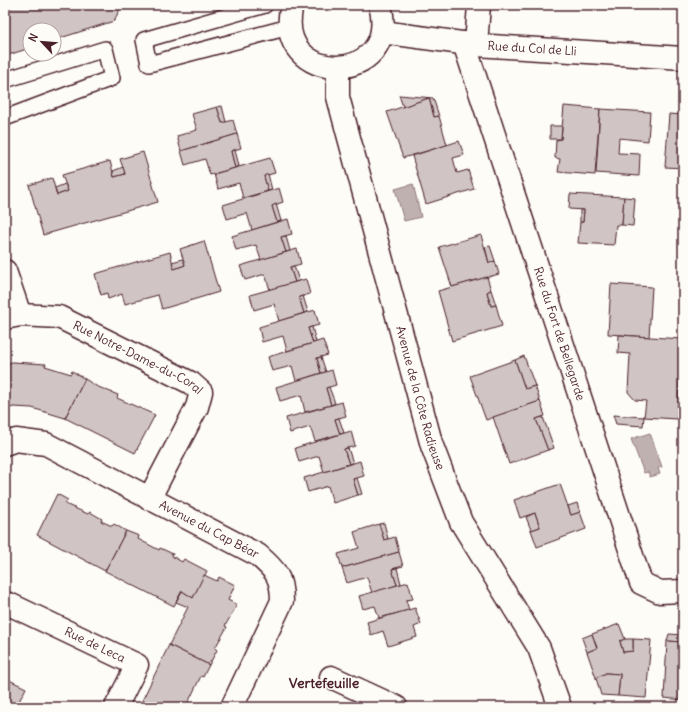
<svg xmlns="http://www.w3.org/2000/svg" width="688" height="712" font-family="Delius,sans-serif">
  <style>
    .water { fill: #c0b1b1; stroke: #91777b }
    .building { fill: #d0c5c4; stroke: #4a1f2b }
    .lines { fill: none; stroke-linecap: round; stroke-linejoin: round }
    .lane-casing { stroke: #4a1f2b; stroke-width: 18 }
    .street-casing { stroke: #4a1f2b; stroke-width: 25 }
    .lane { stroke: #fdfcf7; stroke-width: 15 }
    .street { stroke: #fdfcf7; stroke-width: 22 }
    .labels { text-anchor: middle; stroke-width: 3; stroke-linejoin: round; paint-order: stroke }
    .street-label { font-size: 12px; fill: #4a1f2b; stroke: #fdfcf7 }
    .quarter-label { font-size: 14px; font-weight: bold; fill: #4a1f2b; stroke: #fdfcf7 }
  </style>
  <rect width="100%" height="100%" fill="#fdfcf7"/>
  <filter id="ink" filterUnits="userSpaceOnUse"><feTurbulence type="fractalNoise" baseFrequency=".025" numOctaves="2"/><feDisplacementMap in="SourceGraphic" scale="8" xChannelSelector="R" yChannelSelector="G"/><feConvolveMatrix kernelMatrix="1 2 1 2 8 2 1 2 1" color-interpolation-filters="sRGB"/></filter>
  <g filter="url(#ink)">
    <g class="water">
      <path d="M413 184 421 217 404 221 395 189Z"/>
      <path d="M650 433 662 467 658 468 660 474 650 477 648 472 644 473 631 439Z"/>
    </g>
    <g class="building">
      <path d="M5 5H122L114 21 54 40V30H30V48L5 56Z"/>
      <path d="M399 95 433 98 439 116 434 117 429 98 403 107Z"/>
      <path d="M429 98 434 117 439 116 447 145 403 158 387 112Z"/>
      <path d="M222 106 226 122 222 123 217 107Z"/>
      <path d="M564 106 600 109 595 175 558 172 560 159 555 158 556 140 561 139Z"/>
      <path d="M217 107 222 123 233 120 237 134 181 151 177 136 197 130 192 114Z"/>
      <path d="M600 109 650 112 648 141 619 138 618 153 640 154 639 176 596 173Z"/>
      <path d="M669 114 683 115V168L665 167Z"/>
      <path d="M550 126H562L561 139H550Z"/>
      <path d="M237 134 241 148 231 151 235 168 210 175 205 159 185 165 181 151Z"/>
      <path d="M459 141 464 155 453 158 457 173 468 170 474 189 426 204 412 156Z"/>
      <path d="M235 150 239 166 235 168 231 151Z"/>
      <path d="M143 152 158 202 43 235 29 185 52 178 57 195 68 191 62 175 110 161 114 177 125 174 120 159Z"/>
      <path d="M270 158 275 173 264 176 268 191 243 198 239 183 218 189 214 174Z"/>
      <path d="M123 167 125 174 114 177 113 171Z"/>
      <path d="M268 174 272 190 268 191 264 176Z"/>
      <path d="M65 184 68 191 57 195 55 188Z"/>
      <path d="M279 188 283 202 272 206 277 222 252 230 247 213 227 219 223 205Z"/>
      <path d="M570 194 624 197 622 225H616L614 245 578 243 580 222H583L584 210 569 209Z"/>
      <path d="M624 197 635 198 633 226 622 225Z"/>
      <path d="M276 204 281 221 277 222 272 206Z"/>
      <path d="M580 210H584L583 222H580Z"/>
      <path d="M288 219 292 234 281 237 286 252 261 260 256 245 236 250 232 236Z"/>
      <path d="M481 235 489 263 495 261 499 274 452 287 439 247Z"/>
      <path d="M286 236 290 251 286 252 281 237Z"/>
      <path d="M204 241 219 292 162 309 158 295 125 304 122 294 108 299 107 293 101 295 95 274 170 252 174 269 185 265 180 249Z"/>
      <path d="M490 246 495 261 489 263 485 247Z"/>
      <path d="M297 249 301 264 290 267 295 282 270 290 265 274 245 280 240 266Z"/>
      <path d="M183 259 185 265 174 269 172 262Z"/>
      <path d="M294 266 299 281 295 282 290 267Z"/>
      <path d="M487 277 491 290 487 292 491 306 496 305 502 326 452 341 438 291Z"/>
      <path d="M306 279 310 294 299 297 304 313 279 321 274 304 254 310 250 295Z"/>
      <path d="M611 284 652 287 649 337 608 334Z"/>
      <path d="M491 290 496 305 491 306 487 292Z"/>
      <path d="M303 296 308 312 304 313 299 297Z"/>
      <path d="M315 310 319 325 308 328 313 343 287 351 283 336 262 342 259 327Z"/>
      <path d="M312 327 316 342 313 343 308 328Z"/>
      <path d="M619 335 682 339 677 419 644 417 646 401 635 400 628 392 630 354 618 353Z"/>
      <path d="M323 340 328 355 317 358 321 373 296 381 292 366 272 371 268 357Z"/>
      <path d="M524 356 535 386 525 389 515 360Z"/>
      <path d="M321 357 326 372 321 373 317 358Z"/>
      <path d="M515 360 525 389 535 386 540 401 486 420 470 376Z"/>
      <path d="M12 362 46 364 45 366 71 374 72 371 85 379 65 418 32 408 14 407 5 409V364Z"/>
      <path d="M332 370 336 385 326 388 331 405 305 412 301 395 280 401 276 387Z"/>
      <path d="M85 379 96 386 118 395 117 398 155 415 135 453 65 418Z"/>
      <path d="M329 387 335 403 331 405 326 388Z"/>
      <path d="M540 401 545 416 536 419 548 450 509 464 493 417Z"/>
      <path d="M342 402 346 416 335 419 340 434 315 441 310 427 290 433 286 418Z"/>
      <path d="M613 415 644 417 643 426 616 424Z"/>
      <path d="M543 417 554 448 548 450 536 419Z"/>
      <path d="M339 418 344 433 340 434 335 419Z"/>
      <path d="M351 431 355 446 344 449 349 464 324 472 319 456 299 462 295 448Z"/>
      <path d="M348 448 353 463 349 464 344 449Z"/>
      <path d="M360 461 364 476 353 479 358 495 333 503 328 486 308 492 304 478Z"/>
      <path d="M357 478 362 494 358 495 353 479Z"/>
      <path d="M560 484 571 515 580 512 586 529 537 547 531 530 540 527 535 513 520 518 514 500Z"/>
      <path d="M57 494 68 500 65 504 88 514 90 512 102 519 101 521 112 526 114 524 126 531 105 571 37 535Z"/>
      <path d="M577 503 580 512 571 515 568 506Z"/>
      <path d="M535 513 540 527 531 530 526 517Z"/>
      <path d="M384 523 388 539 384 540 379 524Z"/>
      <path d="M379 524 384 540 395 537 399 552 342 568 338 554 359 548 354 532Z"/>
      <path d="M126 531 139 536 138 539 159 550 160 548 173 554 172 556 182 562 184 559 207 571 193 598 182 591 174 606 105 571Z"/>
      <path d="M399 552 403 566 392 569 397 585 372 593 367 577 347 583 342 568Z"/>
      <path d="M397 568 401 584 397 585 392 569Z"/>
      <path d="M204 575 217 581 219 577 235 585 228 600 237 605 225 626 227 627 215 648 217 650 209 665 169 645 188 607 176 602 182 591 193 598Z"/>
      <path d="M408 582 413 599 406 600 409 610 379 618 375 606 363 609 359 596Z"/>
      <path d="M415 608 421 624 414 627 417 637 388 646 383 631 371 635 367 622Z"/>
      <path d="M619 624 625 639 620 641 623 652 633 651V639L651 640 646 698 618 696 620 674 606 673 596 678 587 652 597 648 592 634Z"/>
      <path d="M592 634 597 648 587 652 582 638Z"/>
      <path d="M669 634 683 635V642L667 641Z"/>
      <path d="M625 639H633V651L623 652 620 641Z"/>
      <path d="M667 641 683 642V700L664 698Z"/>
      <path d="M169 645 209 665 203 677 201 676 186 707H139Z"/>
      <path d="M606 673 620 674 618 696 601 695 596 678Z"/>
      <path d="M5 678 26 688 16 707H5Z"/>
    </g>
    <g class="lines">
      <g class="lane-casing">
        <g id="lane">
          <path d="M265 5 144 40 149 64 289 27"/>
          <path d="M5 80 105 49 112 78 5 118"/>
        </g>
      </g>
      <g class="street-casing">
        <g id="street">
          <path d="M292 5C271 88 402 87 380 5"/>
          <path id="s1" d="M382 32 476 45 683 58"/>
          <path id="s2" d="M464 43 641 583 660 592 683 591"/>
          <path d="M476 45 479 5"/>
          <path id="s3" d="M338 68V97L432 446 461 522 539 648 560 707"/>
          <path d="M5 271 20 315"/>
          <path id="s4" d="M5 318 20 315 59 317 191 383 201 392 197 407 149 499"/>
          <path id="s5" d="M5 444 16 440 46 444 258 555C275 570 282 576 282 601L232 707"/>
          <path id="s6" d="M9 604 137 665 116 707"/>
          <path d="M331 677 396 707"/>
        </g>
      </g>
      <use href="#lane" class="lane"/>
      <use href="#street" class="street"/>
    </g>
  </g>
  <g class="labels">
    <g class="street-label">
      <text dy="4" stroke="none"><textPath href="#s1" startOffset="151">Rue du Col de Lli</textPath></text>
      <text dy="4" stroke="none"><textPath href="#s2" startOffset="306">Rue du Fort de Bellegarde</textPath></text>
      <text dy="4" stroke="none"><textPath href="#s4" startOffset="143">Rue Notre-Dame-du-Coral</textPath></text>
      <text dy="4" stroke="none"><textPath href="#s3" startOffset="341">Avenue de la Côte Radieuse</textPath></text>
      <text dy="4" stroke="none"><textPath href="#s5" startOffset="226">Avenue du Cap Béar</textPath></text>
      <text dy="4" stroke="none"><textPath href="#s6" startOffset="95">Rue de Leca</textPath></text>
    </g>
    <g class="quarter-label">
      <text x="324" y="688">Vertefeuille</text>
    </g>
  </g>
  <rect width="688" height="712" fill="none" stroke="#fdfcf7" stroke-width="20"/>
  <rect x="10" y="10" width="668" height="692" fill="none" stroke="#4a1f2b" stroke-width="1.5" filter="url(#ink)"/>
  <g transform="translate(42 42) rotate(296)"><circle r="19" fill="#fdfcf7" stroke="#b5a4a5"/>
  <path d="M0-3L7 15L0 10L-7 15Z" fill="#4a1f2b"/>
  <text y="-6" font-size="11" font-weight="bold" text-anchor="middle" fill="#4a1f2b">N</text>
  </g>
</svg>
